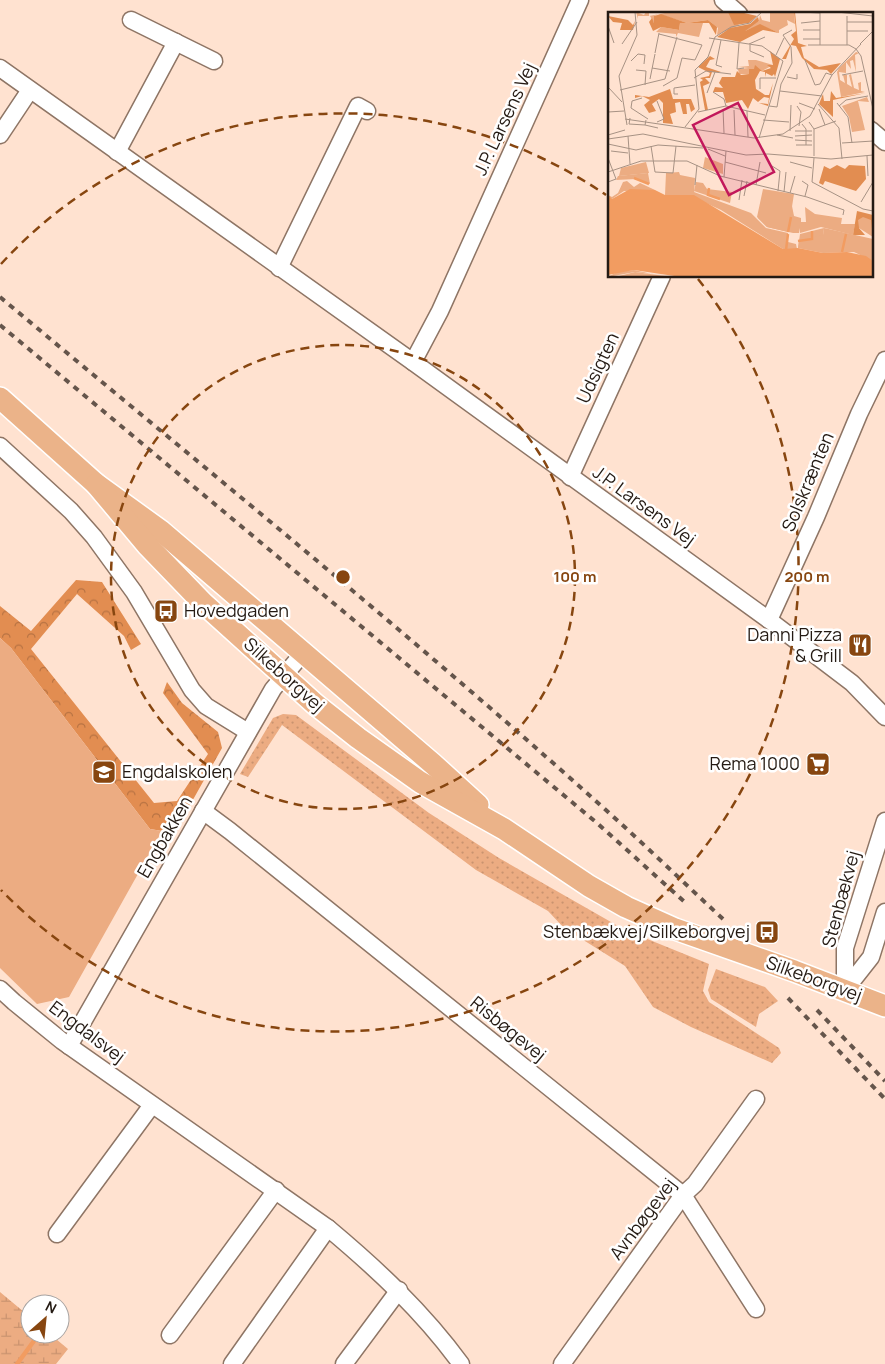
<svg xmlns="http://www.w3.org/2000/svg" width="885" height="1364" font-family="Manrope,sans-serif">
  <style>
    .grass { fill: url(#grass-dots) }
    .forest { fill: url(#forest-crowns) }
    .wetland { fill: url(#wetland-marsh) }
    .pitch { fill: #ecac82 }
    .lines { fill: none; stroke-linecap: round; stroke-linejoin: round }
    .stream { stroke: #f29c61; stroke-width: 4.5 }
    .minor-casing { stroke: #8e7565; stroke-width: 19 }
    .major-casing { stroke: #fff; stroke-width: 24 }
    .minor { stroke: #fff; stroke-width: 16 }
    .major { stroke: #ebb389; stroke-width: 21 }
    .rail { stroke: #65554b; stroke-width: 4; stroke-dasharray: 6 6; stroke-linecap: butt }
    .ring { fill: none; stroke: #874610; stroke-width: 2.5; stroke-dasharray: 9 6 }
    .labels { text-anchor: middle; stroke-width: 5; stroke-linejoin: round; paint-order: stroke }
    .street-label { font-size: 18px; fill: #241a13; stroke: #fff }
    .poi-label { font-size: 18px; fill: #241a13; stroke: #fff; text-anchor: end }
    .inset-river { fill: none; stroke: #f29c61; stroke-width: 2.5 }
    .inset-road { fill: none; stroke: #a79284; stroke-width: 1 }
    .view { fill: #c2185b; fill-opacity: 0.15; stroke: #c2185b; stroke-width: 2.5 }
    .inset-edge { fill: none; stroke: #241a13; stroke-width: 2.5 }
    .centre { fill: #874610; stroke: #fff; stroke-width: 2.5 }
    .ring-label { font-size: 15px; text-anchor: middle; font-weight: bold; fill: #874610; stroke: #fff; stroke-width: 5; stroke-linejoin: round; paint-order: stroke }
  </style>
  <defs>
    <pattern id="grass-dots" width="8" height="8" patternUnits="userSpaceOnUse" patternTransform="scale(1.25)"><rect width="8" height="8" fill="#ecac82"/><path d="M2 2h.1M6 6h.1" fill="none" stroke="#ca936f" stroke-width="1.8" stroke-linecap="round"/></pattern>
    <pattern id="forest-crowns" width="20" height="18" patternUnits="userSpaceOnUse" patternTransform="scale(1.25)"><rect width="20" height="18" fill="#e28d51"/><path d="M2 6a3 3 0 1 1 6 0M12 15a3 3 0 1 1 6 0" fill="none" stroke="#b77242"/></pattern>
    <pattern id="wetland-marsh" width="20" height="14" patternUnits="userSpaceOnUse" patternTransform="scale(1.25)"><rect width="20" height="14" fill="#ecac82"/><path d="M1 5h8M5 5V1M11 12h8M15 12V8" fill="none" stroke="#ca936f"/></pattern>
  </defs>
  <rect width="100%" height="100%" fill="#ffe2d0"/>
  <g class="grass">
    <path d="M283 714 296 715 429 813 499 858 625 930 709 964 703 991 709 1002 779 1048 781 1053 772 1063 691 1027 653 1007 625 966 564 928 548 911 476 870 282 725 248 777 240 774 273 718Z"/>
    <path d="M716 969 765 987 778 1001 759 1014 756 1027 711 999 708 990Z"/>
  </g>
  <path class="forest" d="M76 580 102 582 141 644 131 650 124 636 77 594 31 649 154 803 177 801 208 754 163 693 167 682 182 703 218 732 222 748 176 830 162 831 150 829 11 648 0 638V606L31 631Z"/>
  <path class="wetland" d="M0 1292 30 1317V1334H50L68 1349 56 1364H0Z"/>
  <path class="pitch" d="M0 638 11 648 150 829 162 831 69 997 37 1004 0 968Z"/>
  <g class="lines">
    <path class="stream" d="M17 1364 39 1334"/>
    <g class="minor-casing">
      <g id="minor">
        <path d="M723 0 739 14"/>
        <path d="M131 20 214 61"/>
        <path d="M0 68 413 362 769 620 852 683 885 717"/>
        <path d="M871 130 885 142"/>
        <path d="M0 135 30 90"/>
        <path d="M117 152 176 42"/>
        <path d="M279 268 358 106 367 111"/>
        <path d="M413 362 440 311 580 0"/>
        <path d="M0 446 71 511 94 537 134 592 192 690 206 706 248 732"/>
        <path d="M570 477 662 276"/>
        <path d="M769 620 816 517 859 414 885 360"/>
        <path d="M203 811 230 831 683 1195 756 1309"/>
        <path d="M0 989 14 1002 62 1041 328 1228C377 1269 423 1312 461 1364"/>
        <path d="M845 990V948L885 821"/>
        <path d="M845 990 871 957 885 912"/>
        <path d="M69 1046 273 689 303 653"/>
        <path d="M57 1234 152 1105"/>
        <path d="M170 1335 276 1190"/>
        <path d="M232 1364 328 1228"/>
        <path d="M344 1364 399 1290"/>
        <path d="M562 1364 683 1195 695 1184 756 1099"/>
      </g>
    </g>
    <g class="major-casing">
      <g id="major">
        <path d="M0 398 96 484 161 531 433 764 478 805"/>
        <path d="M96 484 148 546 203 603 315 704 358 738 420 782 504 829 589 886 626 907 675 929 794 971 885 1006"/>
      </g>
    </g>
    <use href="#minor" class="minor"/>
    <use href="#major" class="major"/>
    <g class="rail">
      <path d="M0 297C203 467 410 634 607 811 646 846 684 883 723 919"/>
      <path d="M0 325 597 823 688 905"/>
      <path d="M788 998 885 1099"/>
      <path d="M817 1010 885 1081"/>
    </g>
  </g>
  <g class="ring">
    <circle cx="343" cy="577" r="232"/>
    <path d="M1 264A464 464 0 0 1 606 195M698 279A464 464 0 0 1 1 890"/>
  </g>
  <defs>
    <g id="bus-square" transform="scale(1.25)"><rect x="-9" y="-9" width="18" height="18" rx="4" fill="#874610" stroke="#fff"/><path d="M-5-6H5V4H4V6H2V4H-2V6H-4V4H-5ZM-3.5-4V0h7V-4ZM-3.5 1.2v1.5H-2V1.2ZM2 1.2v1.5H3.5V1.2Z" fill="#fff"/></g>
    <g id="restaurant-square" transform="scale(1.25)"><rect x="-9" y="-9" width="18" height="18" rx="4" fill="#874610" stroke="#fff"/><path d="M-5-6h1v4h1v-4h1v4h1v-4h1v5L-1.5 .5V6h-2V.5L-5-1ZM5-6V6H3V1.5H1.5Q1.5-4 5-6Z" fill="#fff"/></g>
    <g id="supermarket-square" transform="scale(1.25)"><rect x="-9" y="-9" width="18" height="18" rx="4" fill="#874610" stroke="#fff"/><path d="M-6-5.5h2.5l.6 2H6L4.5 2H-2.5L-4.4-4H-6ZM-1.5 3.2a1.3 1.3 0 1 0 .1 0ZM3 3.2a1.3 1.3 0 1 0 .1 0Z" fill="#fff"/></g>
    <g id="school-square" transform="scale(1.25)"><rect x="-9" y="-9" width="18" height="18" rx="4" fill="#874610" stroke="#fff"/><path d="M0-5L7-2L0 1L-7-2ZM-4 1L0 2.5L4 1V4Q0 6-4 4Z" fill="#fff"/></g>
  </defs>
  <g fill-rule="evenodd">
    <use href="#bus-square" x="166" y="611"/>
    <use href="#restaurant-square" x="860" y="645"/>
    <use href="#supermarket-square" x="818" y="764"/>
    <use href="#school-square" x="104" y="772"/>
    <use href="#bus-square" x="767" y="932"/>
  </g>
  <g class="labels">
    <g class="street-label">
      <text transform="translate(505 119) rotate(-65)" y="6">J.P. Larsens Vej</text>
      <text transform="translate(598 368) rotate(-65)" y="6">Udsigten</text>
      <text transform="translate(808 482) rotate(-67)" y="6">Solskrænten</text>
      <text transform="translate(644 506) rotate(36)" y="6">J.P. Larsens Vej</text>
      <text transform="translate(284 675) rotate(42)" y="6">Silkeborgvej</text>
      <text transform="translate(165 837) rotate(-60)" y="6">Engbakken</text>
      <text transform="translate(841 899) rotate(-75)" y="6">Stenbækvej</text>
      <text transform="translate(814 979) rotate(20)" y="6">Silkeborgvej</text>
      <text transform="translate(508 1029) rotate(39)" y="6">Risbøgevej</text>
      <text transform="translate(87 1032) rotate(37)" y="6">Engdalsvej</text>
      <text transform="translate(643 1219) rotate(-53)" y="6">Avnbøgevej</text>
    </g>
    <g class="poi-label">
      <text x="184" y="617" text-anchor="start">Hovedgaden</text>
      <text x="842" y="641">Danni Pizza<tspan x="842" dy="21">&amp; Grill</tspan></text>
      <text x="800" y="770">Rema 1000</text>
      <text x="122" y="778" text-anchor="start">Engdalskolen</text>
      <text x="750" y="938">Stenbækvej/Silkeborgvej</text>
    </g>
  </g>
  <g transform="translate(608 12)">
    <rect width="265" height="265" fill="#ffe2d0"/>
    <path d="M28 0 36 3 38 0H41V4L62 0H120L131 13 109 23 110 16 100 8 79 11 51 2 46 4V11L42 4H30V7ZM162 0 186 1 187 12 179 8 180 13 171 18V21L152 13 137 19 136 17 151 9 152 3 154 8 162 10ZM72 11H95L91 25 70 21 68 25V22L48 20 53 15 71 18ZM248 40 251 41 247 43 248 60 245 48 242 49 243 57 238 50V61L231 60 232 68 237 71 235 63H239V72L244 75 241 63 243 62 246 76 251 78 250 71 253 70V79L257 80 233 85 229 60 231 56ZM140 48H148L165 53 154 59 146 57 141 62H131L130 57 141 56 130 55 141 54ZM40 161 42 172 28 167 8 168 10 164ZM184 194 186 204 193 206V210H198L197 195 207 202 234 206 233 212H247L245 223 213 215 192 221V216L191 221H185L159 215 150 206ZM216 216 215 225 190 236 192 222ZM27 260 64 265H7Z" fill="#ecac82"/>
    <path d="M120 0H132L149 4 141 11 126 13ZM186 0H187L190 31 199 34 193 35 196 46 211 55 233 51 223 62 219 58 206 57 194 46 188 34 183 33 178 47H174L186 27 183 23 188 19ZM53 2 79 11 100 8 109 15 108 23 101 11H72L71 18 53 15 45 19 41 10 44 6 46 11V4ZM0 4 20 8 25 13 27 9 25 18H12L14 11 5 10ZM150 5 151 9 137 19 152 12 171 21 155 18 132 30 109 25 122 16 142 12ZM162 39 172 47 167 65 166 62 164 64 158 61 157 65V60L152 59 147 68 148 77 157 83H161L165 71 160 94 151 91 160 92 161 86 156 85 150 90 145 86 140 97 134 88 118 91 115 80H105L107 75 115 76 111 71 114 65H127L129 59 133 63 141 62V57H146L147 53 154 59 163 56 159 53H165ZM102 44 107 47 102 48 98 55 113 60H104L102 66H97L102 71 95 74 100 98H97L92 70 95 68 92 66 101 64 102 61 90 55ZM62 77 65 87H83L87 97 83 100 81 92H78L79 102H75L72 90 67 91 68 100 62 102 65 112 55 111V91L51 87 44 92 48 99 41 101 36 93 42 88 34 84 27 86V83L41 85ZM223 79 228 86 258 81 225 88V105L211 92 215 82 216 89H222ZM229 153 237 157 241 153 257 154 258 167 248 179 217 169 215 173 211 171 216 154 222 157ZM249 199 265 203V221L263 217 251 216 257 223H245Z" fill="#e28d51"/>
    <path d="M19 169 26 175 32 171 47 178 16 179 4 187 1 186 0 183 4 185 10 181 15 170ZM88 170 95 171 99 177 124 180 122 191 86 179ZM86 180 143 201 158 216 180 221V230L188 232 189 237H175L113 198 83 184ZM216 216 265 227V249L246 240 215 241 190 236 191 229 215 223ZM26 258 44 262 73 265 27 260 0 265 9 260Z" fill="#ecac82"/>
    <path d="M38 150 41 161 11 164 13 156Z" fill="#ecac82"/>
    <path d="M259 85 261 90 250 89 257 118 244 120 241 105 234 94ZM71 160 72 163 87 166 86 183H57L58 161ZM255 205 263 208 265 225 251 216 250 208Z" fill="#ecac82"/>
    <path d="M97 145 115 152V162L95 156ZM155 177 186 182 180 220 159 215 149 205Z" fill="#ecac82"/>
    <path d="M22 177 47 178 57 183H86L175 237 190 236 215 241 239 240 258 244 265 249V265H73L26 258 0 263V183L4 187Z" fill="#f29c61"/>
    <path class="inset-river" d="M26 166 41 172M101 176 100 183 112 187M180 220 183 205M190 229 204 227V219M178 238 180 222M234 240 238 222"/>
    <path class="inset-road" d="M193 0 212 1M212 0V33M229 0 265 4M239 4V33M239 10H265M193 11 212 9M0 14 6 31M195 18H212M239 19H260M51 22 94 33 87 48 74 46 69 66 55 74M101 26 154 34 175 49 151 126M195 27H212M113 28 108 53 114 55M131 31 129 57 136 56M14 32 29 10M141 32 157 25M252 32 265 19M142 33V39L156 45M200 33H241L248 37 253 44 265 97M47 41 51 21M168 43 176 26M197 48 207 73 212 72 218 61 224 63M23 49 30 42 37 43 36 52M44 56 62 59M28 58 38 59 37 73M234 63 255 59M179 65 189 67V62M86 66 98 59 123 62M42 67 47 42M0 75 14 90M152 77V66H168M12 78 57 67 69 25M172 79 214 84M105 80 116 87 118 94M99 81 107 60M70 82H66V76L87 73M34 86 24 89 23 96 40 107M191 91 207 97M229 91 240 105 244 131M210 92 231 116 234 147M161 94 169 95 173 72 184 51 183 35 175 23 184 18M189 94 193 100 191 114M231 94 238 88 260 84M115 97 116 121M211 97 217 113M126 98 127 123M139 99 140 125M0 100 16 99M90 100 118 94 157 103M22 106 21 112 37 113M17 107 146 126 175 122 202 104 224 63 253 32M38 108 37 113 50 116M155 108 181 110M49 110 56 107 49 89M201 110 206 117 228 109M194 112 198 117V133M19 113 11 64 29 23 27 0M77 115 91 97 87 58 100 45 107 25 123 15 142 11 154 0M206 117V144M182 119 183 93M187 119H204M0 123 17 118M169 123 185 126M20 124 22 152M187 124 204 123M0 127 35 122 103 136M187 128 204 129M234 131 265 129M0 132 28 138 50 133 95 136M188 133H204M43 134 47 160 65 161 68 134M103 136 138 143 160 142 223 147 265 143M100 137 117 144M3 139 20 141M259 144 260 164M0 146 8 167 0 170M206 146 204 170 255 197 265 199M117 150 158 161M182 150 204 156M164 154 172 159 170 179M0 160 33 149H79L112 164 199 185 236 198 235 203M116 165 118 139M194 169 200 173 197 184M87 173 89 153M148 173 152 150M176 180 178 160M182 181 187 164M136 184 139 169M131 188 134 168M253 190 265 170"/>
    <path class="view" d="M130 91 166 160 121 183 85 113Z"/>
    <rect width="265" height="265" class="inset-edge"/>
  </g>
  <circle cx="343" cy="577" r="8" class="centre"/>
  <g class="ring-label">
    <text x="575" y="582">100 m</text>
    <text x="807" y="582">200 m</text>
  </g>
  <g transform="translate(45 1319) rotate(27)"><circle r="24" fill="#ffffff" stroke="#a7a3a1"/>
  <path d="M0-4L9 19L0 12L-9 19Z" fill="#874610"/>
  <text y="-8" font-size="14" font-weight="bold" text-anchor="middle" fill="#241a13">N</text>
  </g>
</svg>
